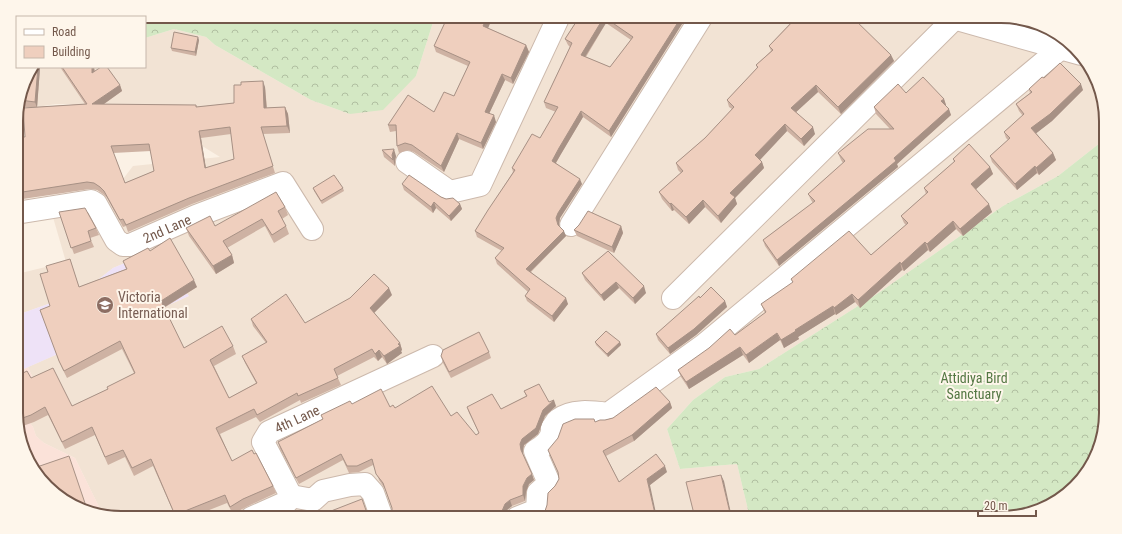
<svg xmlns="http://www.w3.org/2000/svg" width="1122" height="534" font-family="'Roboto Condensed',sans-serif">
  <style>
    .residential { fill: #f2e3d4 }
    .commercial { fill: #fbe2d9 }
    .education { fill: #eee2f7 }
    .forest { fill: url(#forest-crowns) }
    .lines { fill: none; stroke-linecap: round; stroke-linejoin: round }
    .minor-casing { stroke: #ccb9ac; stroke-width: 24 }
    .minor { stroke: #fff; stroke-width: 22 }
    .wall { fill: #ceb2a3; fill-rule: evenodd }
    .shaded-wall { fill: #a79185 }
    .building { fill: #efcfbe; stroke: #a79185; fill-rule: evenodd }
    .labels { text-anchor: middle; stroke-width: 4; stroke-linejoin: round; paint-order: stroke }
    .street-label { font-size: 14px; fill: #73584b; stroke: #fef6eb }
    .education-label { font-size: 14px; fill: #785e54; stroke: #fef6eb; text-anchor: start }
    .park-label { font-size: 14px; fill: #557844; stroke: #fef6eb }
    .rim { fill: none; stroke: #73584b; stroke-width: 2 }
  </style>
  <defs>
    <pattern id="forest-crowns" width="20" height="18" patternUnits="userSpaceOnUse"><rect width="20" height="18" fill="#d4e8c4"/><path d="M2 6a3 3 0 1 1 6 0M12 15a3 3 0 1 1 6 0" fill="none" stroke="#b0bfa1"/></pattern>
  </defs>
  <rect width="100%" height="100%" fill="#fbf1e5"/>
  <path class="residential" d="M435 16H946L1085 57 1105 107V139L1058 176 1003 206 880 292 759 369 725 377 693 400 667 429 680 469 737 464 750 518H121L103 515 75 458 44 443 36 436 33 427 24 415 41 396 28 367 189 296 151 252 113 268 82 292 17 315V274L66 262 50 207 104 190 123 179 133 166 220 157 136 105 56 104 17 110 27 75 32 67H145V38L174 29 206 37 215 45 311 100 350 114 416 76Z"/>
  <path class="commercial" d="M28 367 41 396 24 415 33 427 36 436 44 443 75 458 103 515 80 510 37 477 17 427V372Z"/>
  <path class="education" d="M151 252 156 256 189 296 17 372V315L82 292 113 268Z"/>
  <g class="forest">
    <path d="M121 16H435L416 76 383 110 350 114 311 100 215 45 206 37 174 29 145 38V17H116Z"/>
    <path d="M946 16H1001L1042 24 1081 54Z"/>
    <path d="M1105 139 1106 414 1098 454 1060 500 1008 518H750L737 464 680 469 667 429 693 400 725 377 759 369 880 292 1003 206 1058 176Z"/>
  </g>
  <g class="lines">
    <g class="minor-casing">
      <g id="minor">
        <path d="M946 16 1081 54"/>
        <path d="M407 162 450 192 480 185 559 16"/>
        <path id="s1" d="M16 213 91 201 96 204 116 240 123 245H130L196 216 283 183 312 229"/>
        <path d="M571 225 702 16"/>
        <path d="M673 298 954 19"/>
        <path d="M291 496 313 500 323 491 350 485 365 484 373 493 382 518"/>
        <path id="s2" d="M251 518 287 502 291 496 263 442 269 432 433 356"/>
        <path d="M517 518 537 510 538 493 549 483 535 451C544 446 553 439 552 428 554 426 555 422 558 420 571 409 593 412 608 414L704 345 1061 48"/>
      </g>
    </g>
    <use href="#minor" class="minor"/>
  </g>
  <g class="wall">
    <path d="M448 16H493L488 28 526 45 529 52 513 84 505 80 489 114 496 122 483 149 459 139 444 172 414 152 408 150 399 153 397 146 396 131 390 132 388 125 434 112 454 96 468 66 436 52 434 46Z"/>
    <path d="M580 16 665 20 668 16H687L611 137 583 117 561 154 556 163 582 184 560 218 559 224V226L566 236 531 272 568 304 554 322 527 301 525 296 528 292 497 264 495 258 502 251 477 237 475 231 513 172 512 168 540 138 556 112 546 108 544 102 570 47 568 45 565 39ZM606 23 631 40 610 67 586 57Z"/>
    <path d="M791 16H831L839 23 891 55 894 61 841 114 818 92 796 112 815 134 804 146 787 131 760 160 762 162 764 168 735 198 737 204 721 223 705 207 689 224 674 210 672 211 662 199 659 192 681 173 678 170 676 163 705 138 732 109 729 107 727 100 757 68 756 65 771 51 769 46 794 19Z"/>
    <path d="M199 40 196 56 172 51 171 48Z"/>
    <path d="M60 67H94L95 71 120 85 122 91 104 104 196 105 197 107 234 103 265 87 267 108 285 107 288 114 290 133 263 134 275 173 192 204 128 232 126 226 123 227 107 198 103 194 97 190 90 189 16 200V136L25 137 35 108 18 106 27 75 40 68 37 107 85 104ZM231 134 234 159 206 168 201 138ZM151 151 154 171 125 183 113 153Z"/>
    <path d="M1044 78 1083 90 1052 121 1036 133 1053 153 1056 160 1039 175 1037 173 1017 190 992 162 990 156 1008 140 1006 138 1004 132 1023 116 1019 111 1016 104 1030 93 1029 89Z"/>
    <path d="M906 93 944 99 946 105V106L951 115 897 164 898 167 779 266 765 246 763 240 813 203 811 200 808 194 843 163 841 160 838 153 890 129 876 114 874 107Z"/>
    <path d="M382 150 396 156 395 161V166L384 157Z"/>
    <path d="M953 159 990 167 993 174 976 189 992 212 963 236 956 229 930 252 928 250 904 271 902 270 860 308 855 302 836 315 835 314 798 337 799 339 784 348 780 340 749 363 743 355 689 389 681 377 678 370 735 335 765 313 761 304 793 283 791 279 871 255 906 225 904 223 901 216 926 194 924 188 954 162Z"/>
    <path d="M402 184 441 197 460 204 462 209 451 221 436 208 433 213 404 190Z"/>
    <path d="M313 188H343L344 191 322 204 314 191Z"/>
    <path d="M285 207 288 215 282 219 286 226 289 234 274 243 265 226 227 248 232 255 234 263 216 274 189 236 186 228 215 226Z"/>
    <path d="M59 212 96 228 99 235 90 238 94 247 74 254Z"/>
    <path d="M621 226 623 233 614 253 577 236 574 230Z"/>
    <path d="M150 251 197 287 164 308 184 348 233 346 236 354 214 366 229 398 256 383 245 363 242 356 266 343 253 326 251 319 305 323 392 295 374 313 400 343 402 350 401 351 402 353 387 364 382 357 378 361 374 357 337 376 341 385 301 403 300 400 260 422 256 417 220 434 232 461 273 486 276 493 246 507 233 514 227 503 189 518H176L153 466 134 476 125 457 108 465 95 435 65 449 48 415 34 422 17 428V376L31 378 72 406 108 389 134 373 122 349 67 378 62 368 40 310 50 306 48 272 70 259 79 287 126 269 123 261Z"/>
    <path d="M608 251 646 293 635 304 619 288 604 301 585 280 582 273Z"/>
    <path d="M700 298 725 301 727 307 696 335 670 354 658 340 656 334Z"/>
    <path d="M595 342H620L621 345 608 357 596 345Z"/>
    <path d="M489 352 491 358 451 378 443 363 441 356Z"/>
    <path d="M524 391 549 402 556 406 545 416 538 434 524 445 523 450V454L534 480 529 484 526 492 525 501 512 506 507 510 505 517V518H390L392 514V508L385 489 379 480 373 465 359 472 349 473 343 460 299 484 280 449 278 442 323 419 321 415 352 404 390 407 451 416 476 435 479 433 469 413 467 407 501 409 526 396Z"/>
    <path d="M670 402 672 408 634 441 606 456 619 482 667 472 650 485 539 516 545 511 555 486 559 479 558 473 548 450 595 422 605 420Z"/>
  </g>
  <g class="shaded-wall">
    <path d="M488 16H493L486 33 483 26Z"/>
    <path d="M682 16H687L611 137 609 131Z"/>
    <path d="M604 17 606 23 583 60 581 55Z"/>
    <path d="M198 37 199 40 196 56 195 52Z"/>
    <path d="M526 45 529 52 513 84 511 78Z"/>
    <path d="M891 55 894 61 841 114 838 107Z"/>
    <path d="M38 67H40V68L37 108 35 102Z"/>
    <path d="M92 67H94L95 80 92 73Z"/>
    <path d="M502 74 505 80 487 118 485 112Z"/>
    <path d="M263 81 265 87 267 114 264 108Z"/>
    <path d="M1081 84 1083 90 1052 121 1034 135 1031 128Z"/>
    <path d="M120 85 122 91 94 111 92 104Z"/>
    <path d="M816 85 818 92 794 114 791 108Z"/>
    <path d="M944 99 946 105 943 108 941 101Z"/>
    <path d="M285 107 288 114 290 133 287 126Z"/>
    <path d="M949 109 951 115 897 164 898 167 779 266 777 260 894 158Z"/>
    <path d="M581 111 583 117 561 154 554 166 552 161 559 148Z"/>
    <path d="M494 115 496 122 483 149 481 143Z"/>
    <path d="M785 124 787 131 758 162 755 155Z"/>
    <path d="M813 127 815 134 804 146 801 139Z"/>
    <path d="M199 131 201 138 207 175 205 168Z"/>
    <path d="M457 133 459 139 444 172 441 166Z"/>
    <path d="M394 149 396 156 395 161V166L392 155Z"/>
    <path d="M1053 153 1056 160 1039 175 1036 168Z"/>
    <path d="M762 162 764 168 735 198 737 204 721 223 718 216 730 193Z"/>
    <path d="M1035 166 1037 173 1017 190 1015 184Z"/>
    <path d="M990 167 993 174 974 191 971 184Z"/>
    <path d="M580 179 582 184 560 218 559 224 560 231 556 218 558 213Z"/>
    <path d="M703 200 705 207 689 224 686 217Z"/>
    <path d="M434 202 436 208 433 213 431 207Z"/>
    <path d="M671 203 674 210 672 211 670 204Z"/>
    <path d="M460 204 462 209 451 221 449 216Z"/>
    <path d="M989 204 992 212 963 236 960 229Z"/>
    <path d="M953 221 956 229 930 252 927 244Z"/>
    <path d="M621 226 623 233 614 253 612 247Z"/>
    <path d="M564 231 566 236 528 274 526 269Z"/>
    <path d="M925 242 928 250 904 271 901 264Z"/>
    <path d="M232 255 234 263 216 274 213 266Z"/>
    <path d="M900 262 902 270 860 308 858 300Z"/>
    <path d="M194 280 197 287 163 308 161 301Z"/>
    <path d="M616 282 619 288 604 301 601 295Z"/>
    <path d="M644 286 646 293 635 304 633 298Z"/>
    <path d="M389 288 392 295 372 315 370 308Z"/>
    <path d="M852 294 855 302 836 315 834 308Z"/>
    <path d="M566 298 568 304 554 322 552 316Z"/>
    <path d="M725 301 727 307 696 335 670 354 668 348Z"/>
    <path d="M833 306 835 314 798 337 799 339 784 348 781 340 795 330Z"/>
    <path d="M777 333 780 340 749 363 746 355Z"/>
    <path d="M620 342 621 345 608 357 607 354Z"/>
    <path d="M400 343 402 350 401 351 402 353 387 364 384 356Z"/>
    <path d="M740 347 743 355 689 389 686 382Z"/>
    <path d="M379 350 382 357 378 361 375 354Z"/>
    <path d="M554 400 556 406 545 416 538 434 524 445 523 450V456L521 450 520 444 522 439 543 410Z"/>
    <path d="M670 402 672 408 634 441 632 435Z"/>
    <path d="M665 466 667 472 650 485 657 518H656L647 479Z"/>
    <path d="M532 474 534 480 529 484 526 492 525 501 523 495V486L527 478Z"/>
    <path d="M721 475 724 481 732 518H731V517Z"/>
    <path d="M510 500 512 506 507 510 505 517V518H504L502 511 505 504Z"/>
  </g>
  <g class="building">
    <path d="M448 16H488L483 26 526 45 511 78 502 74 485 112 494 115 481 143 457 133 441 166 412 145 405 143 397 146 396 125H388L408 95 434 112 444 92 454 96 470 62 434 46Z"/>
    <path d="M580 16H659L665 20 668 16H682L609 131 581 111 559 148 552 161 580 179 558 213 556 218 558 225 564 231 526 269 566 298 552 316 525 296 530 289 495 258 504 248 475 231 488 210 515 170 512 168 532 134 540 138 558 107 544 102 572 43 565 39ZM604 17 633 37 610 67 581 55Z"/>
    <path d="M796 16H831L839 23 846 16H851L891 55 838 107 816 85 791 108 813 127 801 139 785 124 755 155 762 162 730 193 735 197 718 216 703 200 686 217 671 203 670 204 659 192 683 171 676 163 705 138 734 107 727 100 758 67 756 65 773 50 769 46 797 17Z"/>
    <path d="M174 32 198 37 195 52 171 48Z"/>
    <path d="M1060 63 1081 84 1050 114 1031 128 1053 153 1036 168 1035 166 1015 184 990 156 1010 138 1004 132 1024 114 1016 104 1032 92 1029 89 1042 77 1044 78Z"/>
    <path d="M32 67H38L35 102 20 100 27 75Z"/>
    <path d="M62 67H92V73L101 67H107L120 85 92 104 196 105V107L234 103V85H241V82L263 81 264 108 285 107 287 126 261 127 273 166 189 198 126 225 123 219 120 220 104 191 100 187 94 183 87 182 16 193V136L25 137 23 108 87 104ZM230 127 234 159 205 168 199 131ZM149 144 154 171 125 183 111 146Z"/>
    <path d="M923 77 944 99 941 101 949 109 894 158 896 161 777 260 763 240 815 201 808 194 845 161 838 153 868 129H894L874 107 898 84 906 93Z"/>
    <path d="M969 144 990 167 971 184 989 204 960 229 953 221 927 244 925 242 901 264 900 262 858 300 852 294 834 308 833 306 795 330 796 331 781 340 777 333 746 355 740 347 686 382 678 370 709 348 730 329 735 335 766 312 761 304 793 282 791 279 849 231 871 255 908 223 901 216 928 192 924 188 955 161 953 159Z"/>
    <path d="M394 149 392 155 393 160 382 150Z"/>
    <path d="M334 175 343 188 321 201 313 188Z"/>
    <path d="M409 175 441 197 446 199 453 198 460 204 449 216 434 202 431 207 402 184Z"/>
    <path d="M276 192 285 207 278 211 286 226 272 235 262 219 223 241 232 255 213 266 186 228 210 216 215 226Z"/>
    <path d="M85 208 96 228 88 231 91 241 71 248 59 212Z"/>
    <path d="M588 211 621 226 612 247 574 230 579 225Z"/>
    <path d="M170 238 194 280 161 301 184 348 222 326 233 346 210 360 229 398 257 383 242 356 267 342 251 319 286 294 305 323 350 298 374 274 389 288 370 308 400 343 398 344 400 346 384 356 379 350 375 354 372 349 334 369 338 378 298 396 297 393 257 415 254 409 216 428 232 461 252 450 254 454 256 453 273 486 243 499 230 507 225 495 175 515 151 459 132 468 123 450 105 457 92 427 62 442 45 407 31 415 17 420V376L27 371 31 378 53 368 72 406 108 389 107 387 135 373 120 341 64 371 59 361 40 310 50 306 40 274 48 272 46 266 70 259 79 287 127 269 123 261 148 248 150 251Z"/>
    <path d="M608 251 644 286 633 298 616 282 601 295 582 273Z"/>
    <path d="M711 287 725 301 694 329 668 348 656 334 699 296 700 298Z"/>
    <path d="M606 331 620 342 607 354 595 342Z"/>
    <path d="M479 332 489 352 449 372 441 356 443 350Z"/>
    <path d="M539 384 549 402 554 400 543 410 536 428 522 439 520 444 521 450 532 474 527 478 523 486V495L510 500 505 504 502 511 503 517 504 518H390L392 514V508L383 483 376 474 372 459 357 466H347L341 454 296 478 278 442 323 419 321 415 350 401 352 404 381 389 390 407 393 405 395 408 432 386 451 416 457 412 476 435 479 433 467 407 492 394 501 409 527 396 524 391Z"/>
    <path d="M656 387 670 402 632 435 603 451 619 482 656 454 665 466 647 479 656 518H533L539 516 545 511 547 505 548 493 555 486 559 479 558 472 548 450 558 438 563 424 575 419H594L595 422 600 420H605L613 418Z"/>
    <path d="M69 456 88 512 80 510 37 477 33 465 34 468Z"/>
    <path d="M721 475 731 517 726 518H695L686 482Z"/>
    <path d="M362 499 368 516 369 518H313Z"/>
  </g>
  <defs>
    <g id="school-disc" transform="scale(0.9)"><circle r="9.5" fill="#8d6e63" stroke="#fef6eb"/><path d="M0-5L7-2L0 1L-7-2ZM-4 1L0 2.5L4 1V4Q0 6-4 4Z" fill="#fff"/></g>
  </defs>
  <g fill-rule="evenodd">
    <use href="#school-disc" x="105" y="305"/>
  </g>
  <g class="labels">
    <g class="street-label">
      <text dy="5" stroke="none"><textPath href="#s1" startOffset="179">2nd Lane</textPath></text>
      <text dy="5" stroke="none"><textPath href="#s2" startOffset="150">4th Lane</textPath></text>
    </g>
    <g class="education-label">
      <text x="118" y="302">Victoria<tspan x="118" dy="16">International</tspan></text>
    </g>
    <g class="park-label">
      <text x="974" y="383">Attidiya Bird<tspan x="974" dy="16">Sanctuary</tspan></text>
    </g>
  </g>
  <path d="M0 0H1122V534H0ZM121 23H1001A98 98 0 0 1 1099 121V413A98 98 0 0 1 1001 511H121A98 98 0 0 1 23 413V121A98 98 0 0 1 121 23Z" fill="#fef6eb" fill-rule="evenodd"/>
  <path class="rim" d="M121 23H1001A98 98 0 0 1 1099 121V413A98 98 0 0 1 1001 511H121A98 98 0 0 1 23 413V121A98 98 0 0 1 121 23Z"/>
  <rect x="16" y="16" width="130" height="52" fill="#fef6eb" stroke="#c6b7ab"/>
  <rect x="24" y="29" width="20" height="6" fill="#ffffff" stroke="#c6b7ab"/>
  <text x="52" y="36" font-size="12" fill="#73584b">Road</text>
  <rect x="24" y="46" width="20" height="12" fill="#efcfbe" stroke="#c6b7ab"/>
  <text x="52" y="56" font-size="12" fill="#73584b">Building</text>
  <path d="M978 510v6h58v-6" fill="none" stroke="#73584b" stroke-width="2"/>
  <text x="984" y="510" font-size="12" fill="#73584b" stroke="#fef6eb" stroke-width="3" paint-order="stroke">20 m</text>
</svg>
